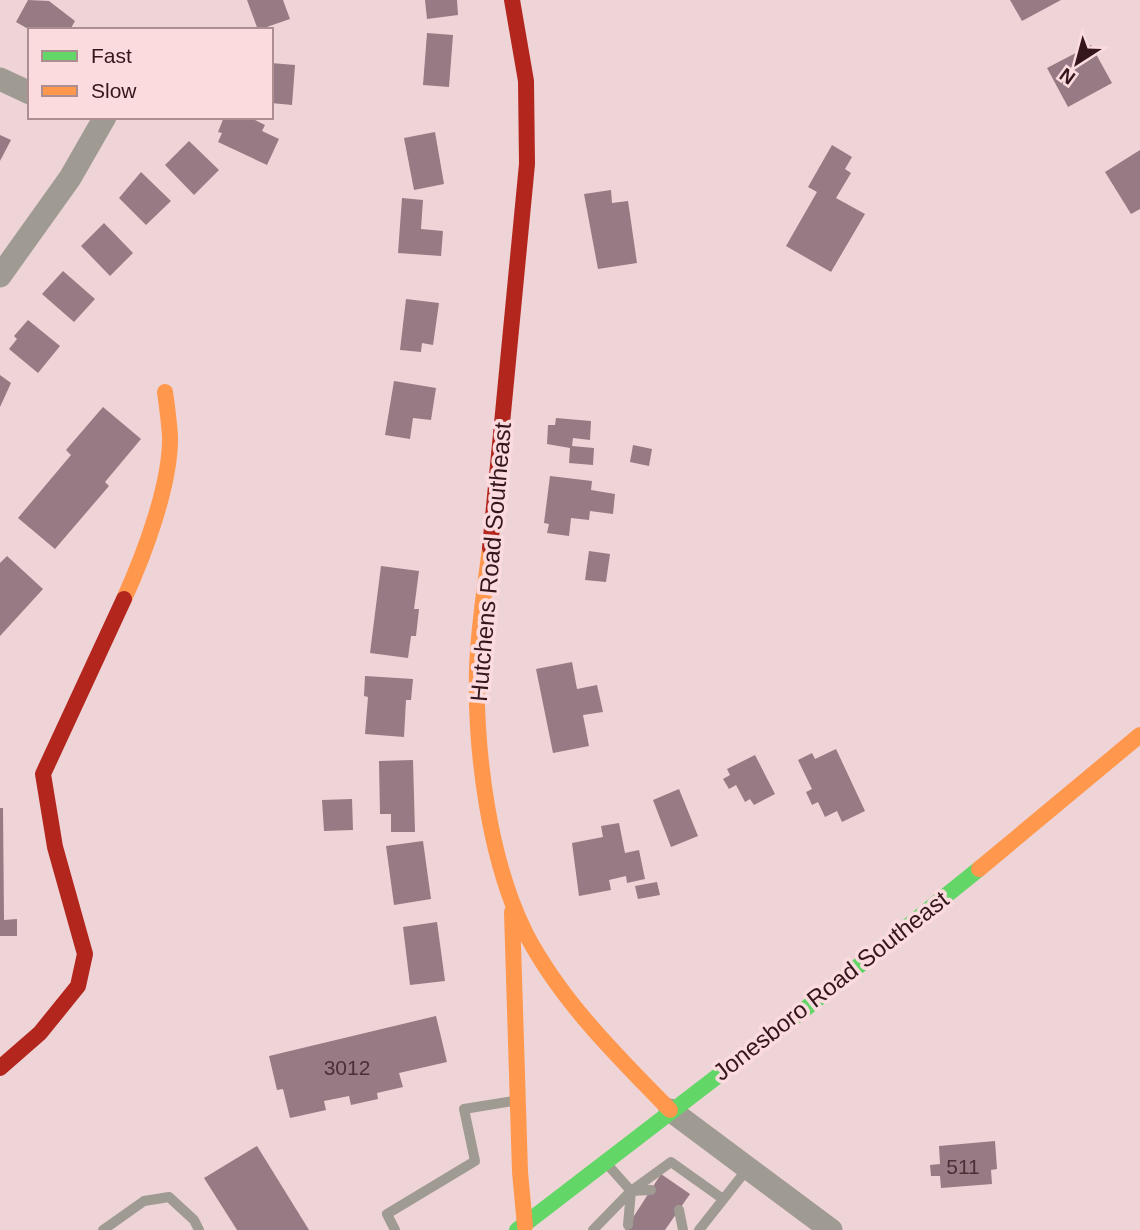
<svg xmlns="http://www.w3.org/2000/svg" width="1140" height="1230" font-family="Arial,sans-serif">
  <style>
    .building { fill: #967a84 }
    .lines { fill: none; stroke-linecap: round; stroke-linejoin: round }
    .lane { stroke: #9f9b92; stroke-width: 10 }
    .street { stroke: #9f9b92; stroke-width: 23 }
    .fast { stroke: #63d668; stroke-width: 16 }
    .slow { stroke: #ff974d; stroke-width: 16 }
    .jam { stroke: #b3261e; stroke-width: 16 }
    .labels { text-anchor: middle; stroke-width: 7; stroke-linejoin: round; paint-order: stroke }
    .number-label { font-size: 21px; fill: #4c3036 }
    .street-label { font-size: 24px; fill: #34171c; stroke: #fcdbde }
  </style>
  <rect width="100%" height="100%" fill="#eed4d6"/>
  <g class="building">
    <path d="M28 0 49 1 75 21 70 30H30L16 22Z"/>
    <path d="M247 0H283L290 19 258 30Z"/>
    <path d="M425 0H457L458 15 427 19Z"/>
    <path d="M1010 0H1061L1022 21Z"/>
    <path d="M427 33 453 35 449 87 423 85Z"/>
    <path d="M1091 45 1112 83 1068 107 1047 68Z"/>
    <path d="M271 63 295 65 292 105 271 103Z"/>
    <path d="M224 117H249L265 125 262 131 279 139 267 165 218 142 222 133 218 132Z"/>
    <path d="M435 132 444 184 414 190 404 138Z"/>
    <path d="M0 135 11 140 0 161Z"/>
    <path d="M189 141 219 170 194 195 165 165Z"/>
    <path d="M832 145 852 157 845 169 851 173 836 198 865 214 831 272 786 246 817 192 808 187Z"/>
    <path d="M1140 150V209L1131 214 1105 172Z"/>
    <path d="M141 172 171 201 146 225 119 198Z"/>
    <path d="M611 190 612 203 628 201 637 263 598 269 584 194Z"/>
    <path d="M402 198 423 200 421 229 443 231 441 256 398 253Z"/>
    <path d="M104 223 133 253 110 276 81 246Z"/>
    <path d="M63 271 95 299 74 322 42 294Z"/>
    <path d="M406 299 439 303 433 345 422 343 421 352 400 350Z"/>
    <path d="M28 320 60 346 38 373 9 349 17 339 14 336Z"/>
    <path d="M0 375 11 383 0 407Z"/>
    <path d="M394 381 436 388 431 420 413 418 410 439 385 435Z"/>
    <path d="M103 407 141 439 105 482 109 486 55 549 18 518 71 455 66 450Z"/>
    <path d="M556 418 591 421 590 440 573 438 572 446 594 448 593 465 569 463 570 448 547 444 548 425H555Z"/>
    <path d="M633 445 652 449 649 466 630 462Z"/>
    <path d="M550 476 592 481 591 490 615 494 613 514 590 511 589 520 571 518 569 536 547 533 549 524 544 523Z"/>
    <path d="M589 551 610 554 606 582 585 580Z"/>
    <path d="M7 556 43 589 0 636V563Z"/>
    <path d="M381 566 419 571 414 609H419L416 636H411L408 658 370 653Z"/>
    <path d="M572 662 577 689 597 685 603 712 583 715 589 746 553 753 536 669Z"/>
    <path d="M365 676 413 679 411 700H406L404 737 365 734 368 697 364 696Z"/>
    <path d="M836 749 865 811 842 822 837 811 825 817 818 802 812 805 806 792 812 789 798 760 812 753 815 759Z"/>
    <path d="M755 755 775 794 754 805 750 799 745 802 736 785 729 789 723 779 730 775 727 769Z"/>
    <path d="M413 760 415 832H391V814H380L379 761Z"/>
    <path d="M679 789 698 836 671 847 653 800Z"/>
    <path d="M352 799 353 830 324 831 322 800Z"/>
    <path d="M0 808H3L4 920 17 919V936H0Z"/>
    <path d="M619 823 625 853 639 850 645 879 627 883 626 876 609 880 611 890 579 896 572 843 603 837 601 826Z"/>
    <path d="M423 841 431 899 394 905 386 846Z"/>
    <path d="M657 882 660 895 638 899 635 886Z"/>
    <path d="M437 922 445 981 410 985 403 927Z"/>
    <path d="M436 1016 447 1062 399 1073 403 1087 377 1093 378 1099 351 1105 349 1096 324 1101 326 1110 290 1118 283 1089 277 1090 269 1056Z"/>
    <path d="M995 1141 997 1169 991 1170 992 1184 941 1188 940 1176H931L930 1165 940 1164 939 1146Z"/>
    <path d="M257 1146 309 1230H237L204 1178Z"/>
    <path d="M661 1174 690 1194 665 1230H625Z"/>
  </g>
  <g class="lines">
    <g class="lane">
      <path d="M607 1164 631 1191 628 1225"/>
      <path d="M631 1191 651 1190"/>
      <path d="M679 1210 683 1230"/>
      <path d="M103 1230 144 1201 169 1197 194 1220 199 1230"/>
      <path d="M395 1230 387 1214 475 1161 464 1109 513 1101"/>
      <path d="M593 1230 631 1191 671 1162 723 1199"/>
      <path d="M699 1230 748 1168"/>
    </g>
    <g class="street">
      <path d="M0 79 30 93"/>
      <path d="M0 276 70 178 105 117"/>
      <path d="M670 1110 831 1230"/>
    </g>
    <path class="fast" d="M517 1230 805 1009 979 869"/>
    <g class="slow">
      <path d="M490 548C485 588 478 629 477 670 475 751 489 861 526 934 561 1001 618 1057 670 1110"/>
      <path d="M124 599C144 555 171 484 170 436 169 421 167 406 165 392"/>
      <path d="M979 869 1140 735"/>
      <path d="M512 912 520 1172 525 1226"/>
    </g>
    <g class="jam">
      <path d="M490 548 527 164 526 81 512 0"/>
      <path d="M0 1068 40 1033 78 986 85 954 55 847 43 774 124 599"/>
    </g>
  </g>
  <g class="labels">
    <g class="number-label">
      <text x="347" y="1075">3012</text>
      <text x="963" y="1174">511</text>
    </g>
    <g class="street-label">
      <text transform="translate(491 562) rotate(-85)" y="8">Hutchens Road Southeast</text>
      <text transform="translate(831 986) rotate(-38)" y="8">Jonesboro Road Southeast</text>
    </g>
  </g>
  <rect x="28" y="28" width="245" height="91" fill="#fcdbde" stroke="#ac8d90" stroke-width="2"/>
  <rect x="42" y="51" width="35" height="10" fill="#63d668" stroke="#ac8d90" stroke-width="2"/>
  <text x="91" y="63" font-size="21" fill="#34171c">Fast</text>
  <rect x="42" y="86" width="35" height="10" fill="#ff974d" stroke="#ac8d90" stroke-width="2"/>
  <text x="91" y="98" font-size="21" fill="#34171c">Slow</text>
  <g transform="translate(1077 63) rotate(216)" stroke="#fcdbde" stroke-width="5" paint-order="stroke">
  <path d="M0-5L12 26L0 18L-12 26Z" fill="#34171c"/>
  <text y="-10" font-size="19" font-weight="bold" text-anchor="middle" fill="#34171c">N</text>
  </g>
</svg>
